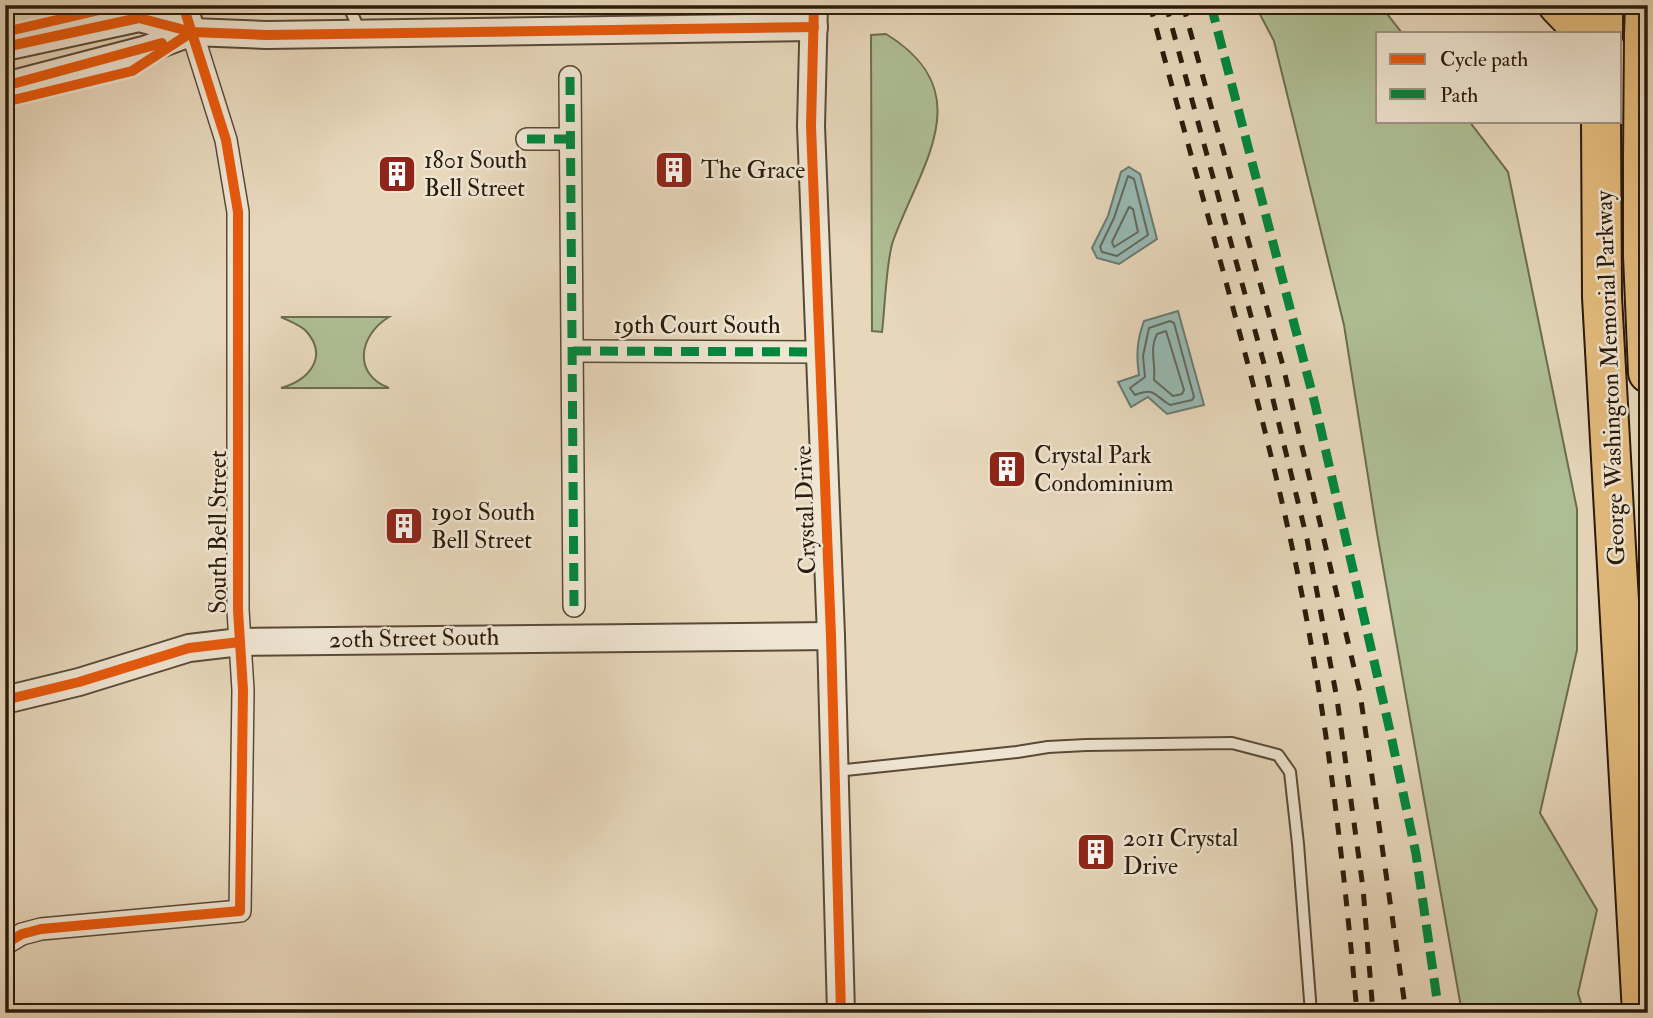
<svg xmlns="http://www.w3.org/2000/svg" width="1653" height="1018" font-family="'IM FELL Double Pica',serif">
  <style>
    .green { fill: #afbf95; stroke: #6c6d50; stroke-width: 2 }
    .water { fill: #97b9b3; stroke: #6b7a70; stroke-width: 2 }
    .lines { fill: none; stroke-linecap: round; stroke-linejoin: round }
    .shore { stroke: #606a5f; stroke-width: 2 }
    .service-casing { stroke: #594a37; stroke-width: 14 }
    .minor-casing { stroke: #594a37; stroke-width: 24 }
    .tertiary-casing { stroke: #594a37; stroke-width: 30 }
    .motorway-casing { stroke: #2a1b0b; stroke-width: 42 }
    .service { stroke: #efe5d3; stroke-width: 10 }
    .minor { stroke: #efe5d3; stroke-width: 21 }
    .tertiary { stroke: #efe5d3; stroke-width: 26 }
    .motorway { stroke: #e4bc7e; stroke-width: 38 }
    .rail { stroke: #2a1b0b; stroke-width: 5; stroke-dasharray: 12 12; stroke-linecap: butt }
    .motorway-bridge-casing { stroke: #2a1b0b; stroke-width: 42; stroke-linecap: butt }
    .motorway-bridge { stroke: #e4bc7e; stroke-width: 38 }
    .quiet { stroke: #00873e; stroke-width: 9; stroke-dasharray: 18 9; stroke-linecap: butt }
    .cycleway-casing { stroke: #efe5d3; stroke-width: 15 }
    .cycleway { stroke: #e8590c; stroke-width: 10 }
    .labels { text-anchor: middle; stroke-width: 5; stroke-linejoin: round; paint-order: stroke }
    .poi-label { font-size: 24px; fill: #2a1b0b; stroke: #efe5d3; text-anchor: start }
    .street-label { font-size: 24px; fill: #2a1b0b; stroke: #efe5d3 }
  </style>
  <rect width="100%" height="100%" fill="#e7d7bb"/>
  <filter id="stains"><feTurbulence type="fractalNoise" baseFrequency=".00286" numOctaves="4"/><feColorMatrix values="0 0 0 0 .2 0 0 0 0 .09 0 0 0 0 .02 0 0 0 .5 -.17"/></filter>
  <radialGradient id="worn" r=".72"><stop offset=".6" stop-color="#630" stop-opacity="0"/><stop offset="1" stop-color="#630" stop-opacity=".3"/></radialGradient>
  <g class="green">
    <path d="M1255 5H1380L1402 33H1378V121H1469L1508 172 1577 509V650L1540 813 1597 910 1578 993 1584 1013H1462L1377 533 1344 325 1274 41Z"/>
    <path d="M886 34C981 92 921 164 893 241 886 262 885 308 882 332L872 331 871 35Z"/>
    <path d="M281 317H389C359 335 352 374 389 388H281C309 380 329 357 306 331 300 325 289 321 281 317Z"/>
  </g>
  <g class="water">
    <path d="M1129 167 1140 174 1157 239 1119 264 1097 258 1092 248 1108 216 1121 172Z"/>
    <path d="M1178 311 1204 405 1167 414 1148 397 1131 407 1118 382 1139 375C1136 355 1137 340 1144 321Z"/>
  </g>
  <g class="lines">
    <g class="shore">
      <path d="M1128 176 1134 179 1148 235 1117 256 1102 252 1100 247 1114 218Z"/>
      <path d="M1129 207 1133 209 1138 232 1114 247 1112 242Z"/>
      <path d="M1170 321 1174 323 1194 397 1192 400 1170 405C1153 395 1156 387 1135 395L1130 388 1145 377 1143 356 1149 328Z"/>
      <path d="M1166 331 1184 390 1182 394 1173 396 1154 380C1156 364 1149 349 1157 334Z"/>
    </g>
    <g class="service-casing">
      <g id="service">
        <path d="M348 5 360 31"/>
        <path d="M836 771 1017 752 1048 747 1086 745 1232 743 1278 755 1290 772 1298 844 1311 1013"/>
      </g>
    </g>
    <g class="minor-casing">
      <g id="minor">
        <path d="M570 77 574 606"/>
        <path d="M527 139H570"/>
        <path d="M573 351 820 352"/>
        <path d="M5 944 22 934 41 929 240 911 243 690 238 610V212L226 140 192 32"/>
      </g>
    </g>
    <g class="tertiary-casing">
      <g id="tertiary">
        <path d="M183 5 192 32"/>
        <path d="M814 5 811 126 831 636 841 1013"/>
        <path d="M5 47 139 18 192 32 266 35 814 27"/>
        <path d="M5 86 147 49 192 32"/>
        <path d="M5 700 79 682 189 648 240 642 831 636"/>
      </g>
    </g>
    <g class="motorway-casing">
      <g id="motorway">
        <path d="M1558 5 1585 33"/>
        <path d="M1603 33V5"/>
        <path d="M1644 36 1645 5"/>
        <path d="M1601 121 1602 297 1642 1013"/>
        <path d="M1643 157V256L1648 373"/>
      </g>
    </g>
    <use href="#service" class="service"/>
    <use href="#minor" class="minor"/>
    <use href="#tertiary" class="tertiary"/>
    <use href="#motorway" class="motorway"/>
    <g class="rail">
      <path d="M1150 5C1198 184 1251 361 1291 542 1325 697 1343 855 1357 1013"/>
      <path d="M1166 5 1266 371 1307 539 1337 699 1363 888 1373 1013"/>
      <path d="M1183 5 1283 366 1360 693 1406 1013"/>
    </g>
    <g class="motorway-bridge-casing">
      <path id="motorway-bridge" d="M1643 157 1644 36"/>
    </g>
    <use href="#motorway-bridge" class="motorway-bridge"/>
    <g class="quiet">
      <path d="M1211 5 1315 404 1390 731 1416 854 1439 1013"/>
      <path d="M570 77 574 606"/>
      <path d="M527 139H570"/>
      <path d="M573 351 820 352"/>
    </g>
    <g class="cycleway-casing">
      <g id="cycleway">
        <path d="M814 5 811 126 831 636 841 1013"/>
        <path d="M5 32 121 5"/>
        <path d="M5 47 139 18 192 32 266 35 814 27"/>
        <path d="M5 86 162 43"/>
        <path d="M5 102 132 71 192 32"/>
        <path d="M5 700 79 682 189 648 240 642"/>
        <path d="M5 944 22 934 41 929 240 911 243 690 238 610V212L226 140 183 5"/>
      </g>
    </g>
    <use href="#cycleway" class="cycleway"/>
  </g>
  <defs>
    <g id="building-square" transform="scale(2.0125)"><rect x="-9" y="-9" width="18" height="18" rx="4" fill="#8f2418" stroke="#efe5d3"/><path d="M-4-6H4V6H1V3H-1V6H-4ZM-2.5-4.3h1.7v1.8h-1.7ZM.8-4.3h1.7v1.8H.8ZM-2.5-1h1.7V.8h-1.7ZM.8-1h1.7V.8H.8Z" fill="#fff"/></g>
  </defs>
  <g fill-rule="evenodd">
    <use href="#building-square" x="674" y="170"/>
    <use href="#building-square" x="397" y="174"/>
    <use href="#building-square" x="1007" y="469"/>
    <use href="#building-square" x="404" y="526"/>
    <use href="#building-square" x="1096" y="852"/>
  </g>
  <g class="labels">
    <g class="poi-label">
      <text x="424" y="168">1801 South<tspan x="424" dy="28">Bell Street</tspan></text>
      <text x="701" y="178">The Grace</text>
      <text x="1034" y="463">Crystal Park<tspan x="1034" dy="28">Condominium</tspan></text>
      <text x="431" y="520">1901 South<tspan x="431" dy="28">Bell Street</tspan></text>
      <text x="1123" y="846">2011 Crystal<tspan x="1123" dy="28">Drive</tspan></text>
    </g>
    <g class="street-label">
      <text x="697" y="333">19th Court South</text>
      <text transform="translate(1610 378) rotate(-92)" y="8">George Washington Memorial Parkway</text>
      <text transform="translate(805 510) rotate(-92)" y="8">Crystal Drive</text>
      <text transform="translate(218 532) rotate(-90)" y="8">South Bell Street</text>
      <text transform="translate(414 638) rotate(-1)" y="8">20th Street South</text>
    </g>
  </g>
  <rect width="1653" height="1018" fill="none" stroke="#e7d7bb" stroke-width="28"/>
  <rect x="7" y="7" width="1639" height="1004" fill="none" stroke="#2a1b0b" stroke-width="3.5"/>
  <rect x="14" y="14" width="1625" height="990" fill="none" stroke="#2a1b0b" stroke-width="2"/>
  <rect x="1376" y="32" width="245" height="91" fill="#efe5d3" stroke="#a09483" stroke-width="2"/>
  <rect x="1390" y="54" width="35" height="10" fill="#e8590c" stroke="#a09483" stroke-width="2"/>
  <text x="1440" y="66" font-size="21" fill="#2a1b0b">Cycle path</text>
  <rect x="1390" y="89" width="35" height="10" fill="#00873e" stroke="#a09483" stroke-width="2"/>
  <text x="1440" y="102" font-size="21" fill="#2a1b0b">Path</text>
  <rect width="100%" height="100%" filter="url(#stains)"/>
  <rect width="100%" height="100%" fill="url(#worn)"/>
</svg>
